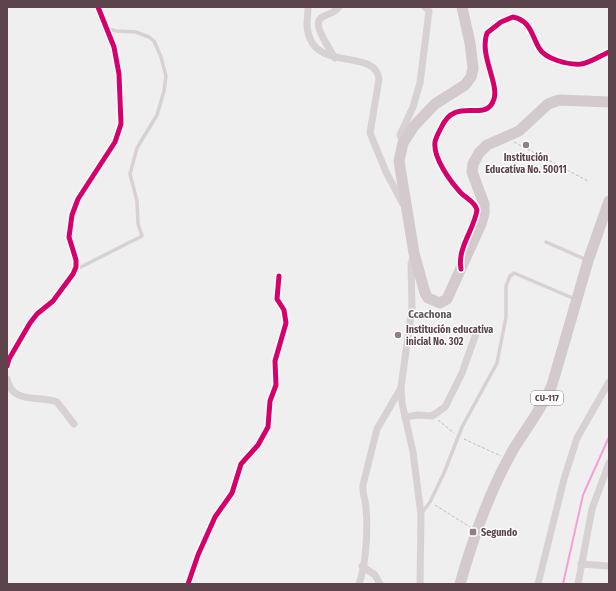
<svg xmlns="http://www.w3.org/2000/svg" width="616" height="591" font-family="'Fira Sans Condensed',sans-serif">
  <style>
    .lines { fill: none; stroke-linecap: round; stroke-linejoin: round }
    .stream { stroke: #f4a0d3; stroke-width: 2 }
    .path { stroke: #c6b9c8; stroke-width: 1; stroke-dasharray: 3 2; stroke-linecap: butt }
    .lane { stroke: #d7d1d3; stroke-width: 3.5 }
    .street { stroke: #d7d1d3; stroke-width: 7 }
    .primary { stroke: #d2cacc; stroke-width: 11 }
    .cycleway-casing { stroke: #fff; stroke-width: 8 }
    .cycleway { stroke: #d6006c; stroke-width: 5 }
    .poi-dot { fill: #907f85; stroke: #fff; stroke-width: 1.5 }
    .labels { text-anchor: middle; stroke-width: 3; stroke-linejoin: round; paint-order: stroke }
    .shield { fill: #fff; stroke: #8e7b82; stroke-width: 1 }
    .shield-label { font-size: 9px; font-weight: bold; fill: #5d434c }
    .poi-label { font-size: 10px; font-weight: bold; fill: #5d434c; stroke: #fff; text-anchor: start }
    .neighbourhood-label { font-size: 11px; font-weight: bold; fill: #63595c; stroke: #fff }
  </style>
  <rect width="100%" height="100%" fill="#eeefee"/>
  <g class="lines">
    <path class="stream" d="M563 584 583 495 609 437"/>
    <g class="path">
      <path d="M514 142 588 181"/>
      <path d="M438 420 454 433"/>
      <path d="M464 439 501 456"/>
      <path d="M435 505 470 527"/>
    </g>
    <g class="lane">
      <path d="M546 242 587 260"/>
      <path d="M75 270 142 236 138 224 137 201 130 174 137 148 157 115 164 91 166 76 161 57 154 41 149 37 136 32 116 31 108 29"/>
      <path d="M421 514 430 502 444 473 462 427 497 363 506 317V286L510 276 514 273 575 299"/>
    </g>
    <g class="street">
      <path d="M308 7C308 13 307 20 307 26 311 75 375 46 379 79L370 133 386 172 403 204"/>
      <path d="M335 58C331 51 313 26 320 19 325 14 334 14 339 7"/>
      <path d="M403 143 400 135 413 107 420 83 429 11 425 7"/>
      <path d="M413 257 411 264 412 308 401 387 402 403 413 452 421 515 420 584"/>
      <path d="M460 262 477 210C475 202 467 199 461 193 450 181 433 158 435 142 436 137 439 132 441 128 456 94 486 125 494 99 499 83 479 55 487 33L501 22 513 17C531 21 531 34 539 48 545 59 568 65 581 64 590 63 600 56 609 52"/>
      <path d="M7 366 9 359 30 323 37 314 53 301 73 274 76 267V260L69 237 72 215 78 199 115 142 121 124 119 74 114 47 98 7"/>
      <path d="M7 379C12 405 40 395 57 402L74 424"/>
      <path d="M405 417 418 415 432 416 445 407 462 373 478 328"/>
      <path d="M581 564 608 566"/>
      <path d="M362 566 375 575 380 584"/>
      <path d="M188 584 198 555 215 517 232 493 241 464 258 445 268 427 270 401 276 385 275 361 286 323 284 310 277 299 279 276"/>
      <path d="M359 584C366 565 368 530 366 509 366 501 362 494 363 485L377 429 401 388"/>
      <path d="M538 584 564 479 577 438 609 382"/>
      <path d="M578 584 592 509 609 463"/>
    </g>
    <g class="primary">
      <path d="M462 7 470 43 473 68 471 77 465 85 435 104 414 126 403 143 399 161 414 253 425 293 428 298 440 303 447 299 481 224 484 213V204L472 172 473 164 479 153 487 145 519 131 548 104 559 100 609 102"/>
      <path d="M460 584C473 538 489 492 513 450 526 428 542 409 552 385L588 261 609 201"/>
    </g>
    <g class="cycleway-casing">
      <g id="cycleway">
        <path d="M461 269C457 248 474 230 477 210 475 202 467 199 461 193 450 181 433 158 435 142 436 137 439 132 441 128 456 94 486 125 494 99 499 83 479 55 487 33L501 22 513 17C531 21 531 34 539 48 545 59 568 65 581 64 590 63 600 56 609 52"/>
        <path d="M7 366 9 359 30 323 37 314 53 301 73 274 76 267V260L69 237 72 215 78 199 115 142 121 124 119 74 114 47 98 7"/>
        <path d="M188 584 198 555 215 517 232 493 241 464 258 445 268 427 270 401 276 385 275 361 286 323 284 310 277 299 279 276"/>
      </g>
    </g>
    <use href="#cycleway" class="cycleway"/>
  </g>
  <g class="poi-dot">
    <circle cx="526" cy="145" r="4"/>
    <circle cx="398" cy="335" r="4"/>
    <rect x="469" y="528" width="8" height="8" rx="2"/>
  </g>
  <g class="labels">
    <rect class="shield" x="531" y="391" width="32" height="14" rx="3"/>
    <g class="shield-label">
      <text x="547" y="401">CU-117</text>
    </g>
    <g class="poi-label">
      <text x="526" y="161" text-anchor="middle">Institución<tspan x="526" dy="12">Educativa No. 50011</tspan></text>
      <text x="406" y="333">Institución educativa<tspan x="406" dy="12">inicial No. 302</tspan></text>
      <text x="481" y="536">Segundo</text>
    </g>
    <g class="neighbourhood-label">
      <text x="430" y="318">Ccachona</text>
    </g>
  </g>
  <rect width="616" height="591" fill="none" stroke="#5d434c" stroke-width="16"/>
</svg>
